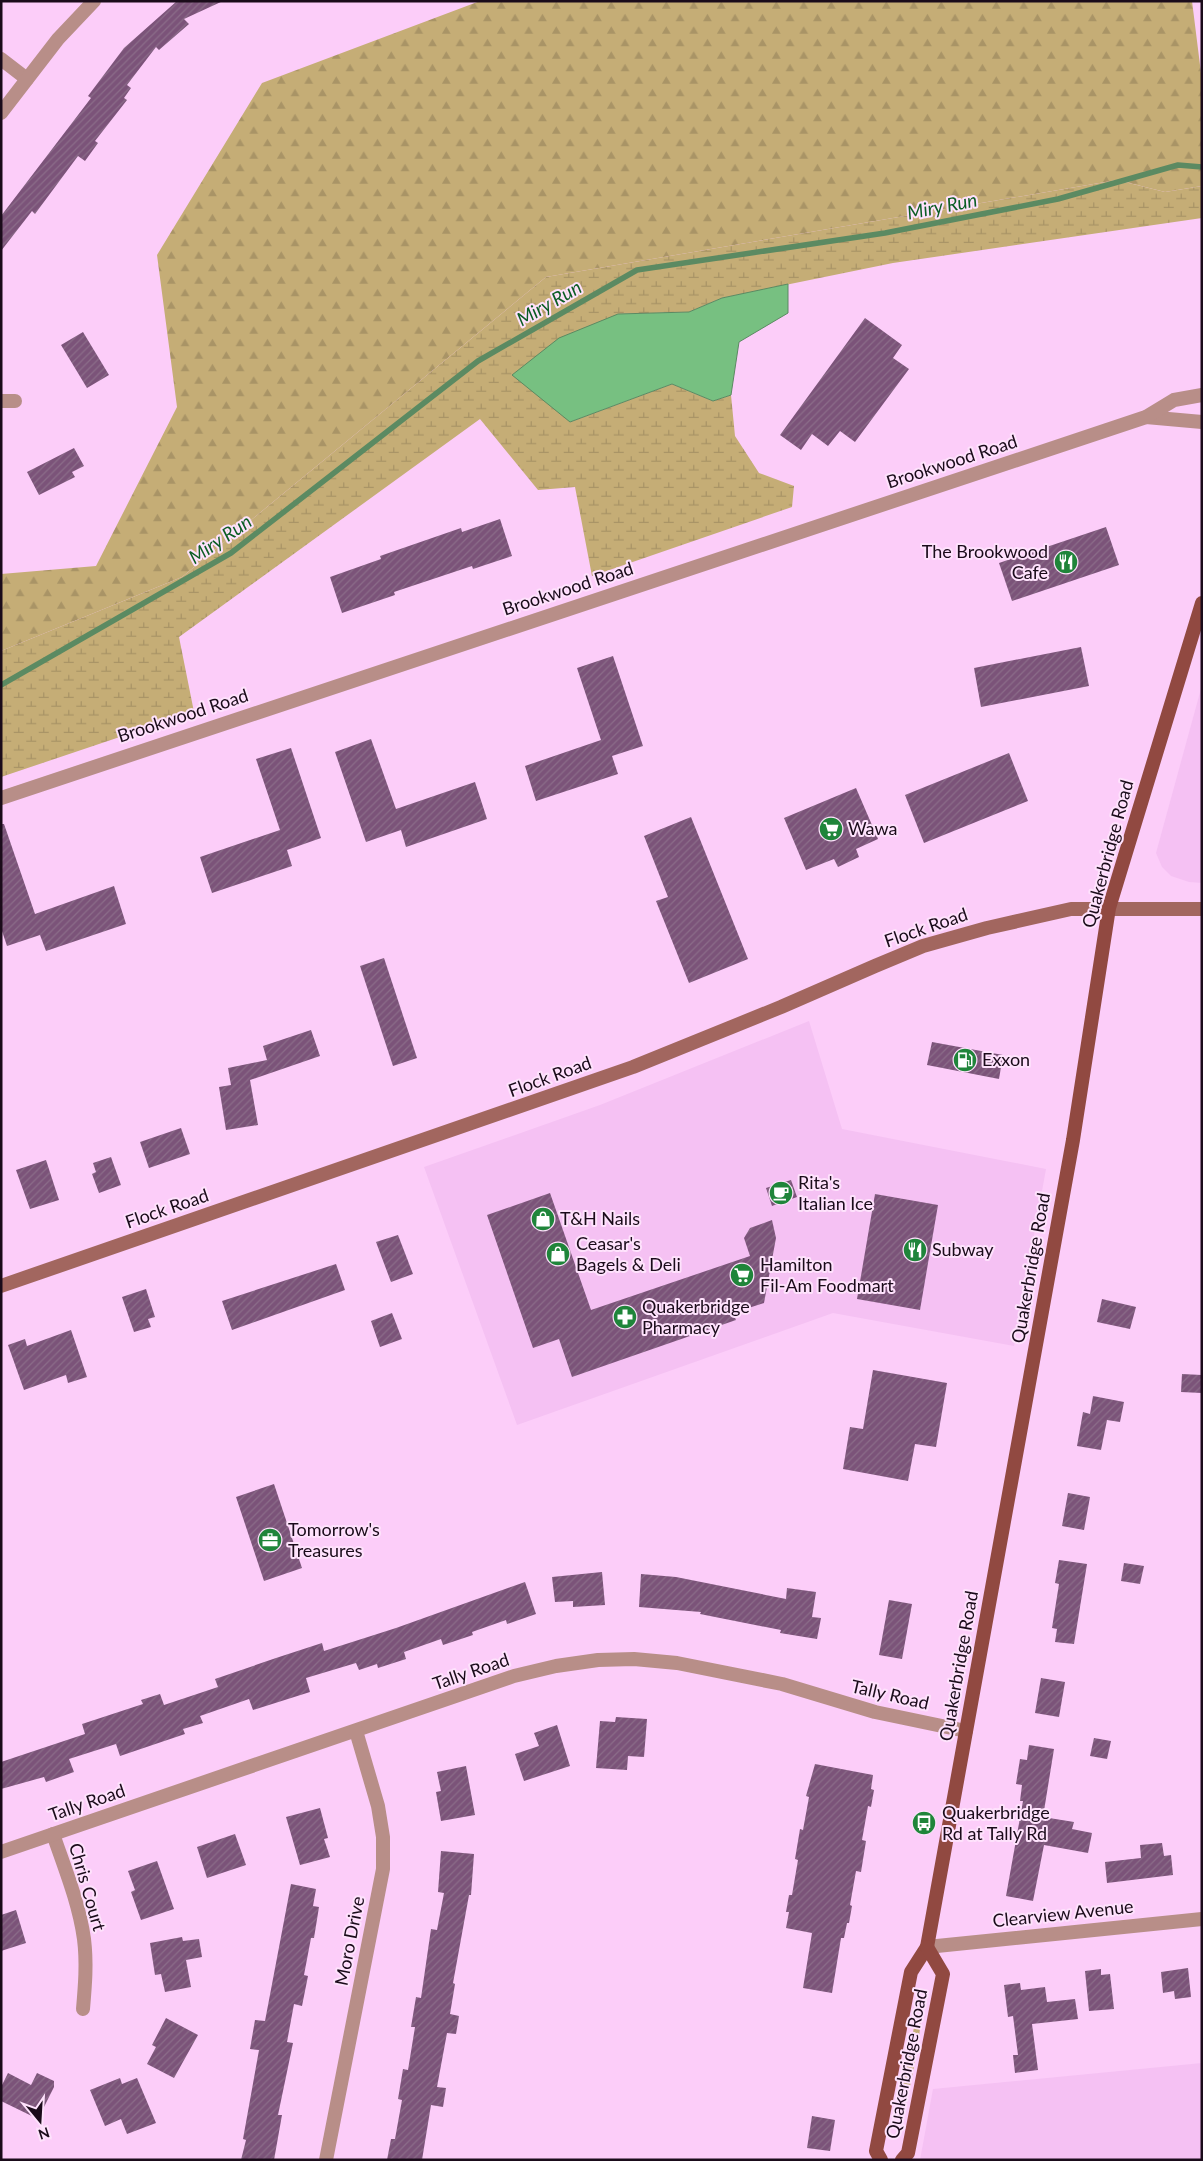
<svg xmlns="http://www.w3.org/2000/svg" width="1203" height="2161" font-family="Lato,sans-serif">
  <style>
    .built { fill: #f5c1f3 }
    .grass { fill: url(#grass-tufts) }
    .forest { fill: url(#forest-firs) }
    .wetland { fill: url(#wetland-marsh) }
    .water { fill: #77c081; stroke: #5b8a62 }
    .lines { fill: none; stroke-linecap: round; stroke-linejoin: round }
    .stream { stroke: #5b8a62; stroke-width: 5.5 }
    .building { fill: url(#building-hatch) }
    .minor { stroke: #b88e88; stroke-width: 14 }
    .secondary { stroke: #a2665f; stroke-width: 14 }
    .primary { stroke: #914941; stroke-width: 14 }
    .labels { text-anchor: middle; stroke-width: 4; stroke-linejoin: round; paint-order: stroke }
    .street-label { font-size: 18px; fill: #1a0b1a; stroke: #fee2fc }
    .poi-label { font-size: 18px; fill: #1a0b1a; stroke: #fee2fc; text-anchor: start }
    .water-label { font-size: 19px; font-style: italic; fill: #0b5d24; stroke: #fee2fc }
  </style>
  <defs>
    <pattern id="grass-tufts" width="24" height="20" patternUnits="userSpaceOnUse" patternTransform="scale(1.25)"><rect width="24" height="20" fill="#c5ad76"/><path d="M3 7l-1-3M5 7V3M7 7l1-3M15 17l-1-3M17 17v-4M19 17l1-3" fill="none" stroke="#a99466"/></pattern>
    <pattern id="forest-firs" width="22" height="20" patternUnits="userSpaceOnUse" patternTransform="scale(1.25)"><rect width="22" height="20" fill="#c5ad76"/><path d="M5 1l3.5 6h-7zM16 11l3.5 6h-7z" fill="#a99466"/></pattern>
    <pattern id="wetland-marsh" width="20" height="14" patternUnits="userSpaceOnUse" patternTransform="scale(1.25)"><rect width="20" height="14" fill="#c5ad76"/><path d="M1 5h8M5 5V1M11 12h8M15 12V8" fill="none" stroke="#a99466"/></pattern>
    <pattern id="building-hatch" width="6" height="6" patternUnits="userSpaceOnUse" patternTransform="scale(1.25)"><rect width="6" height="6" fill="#7b5379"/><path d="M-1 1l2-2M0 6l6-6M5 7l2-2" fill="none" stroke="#8b6c89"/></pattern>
  </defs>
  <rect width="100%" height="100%" fill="#fccdf9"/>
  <g class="built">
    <path d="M1202 685V883L1189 882 1171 876 1162 867 1156 853Z"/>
    <path d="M809 1021 842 1129 1046 1169 1014 1346 833 1313 517 1425 424 1167 600 1105Z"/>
    <path d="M1202 2063V2160H920L933 2089Z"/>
  </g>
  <path class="grass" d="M920 2016C923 2026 909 2097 904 2108L900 2106V2098L916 2017Z"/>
  <path class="forest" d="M480 1H1192L1202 81V186L1165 192 1117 180 546 277 182 577 1 651V574L96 566 177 407 157 255 262 83Z"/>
  <path class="wetland" d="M1117 180 1165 192 1202 186V218L893 263 722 298 689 312 618 314 570 422 672 384 713 401 731 395 735 436 759 473 794 486 792 507 592 576 575 487 538 490 480 419 179 637 194 712 1 777V651L182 577 546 277Z"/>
  <path class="water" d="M788 284V313L739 342 731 395 713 401 672 384 570 422 512 375 559 338 618 314 689 312 722 298Z"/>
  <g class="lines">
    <path class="stream" d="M1 685 231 553 478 361 637 270 885 233 1058 199 1178 165 1202 167"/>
  </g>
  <g class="building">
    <path d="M177 1H223L184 19 189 24 159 50 156 47 127 85 131 88 124 98 127 100 95 141 98 143 85 161 78 156 35 214 32 211 1 251V216L91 98 88 96 124 48Z"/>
    <path d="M865 318 902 345 893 358 909 369 855 442 840 431 828 446 812 434 801 450 780 435Z"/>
    <path d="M83 332 109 375 87 388 61 345Z"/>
    <path d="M74 448 84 466 72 472 75 477 39 495 27 472Z"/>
    <path d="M500 519 512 556 473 569 472 566 394 592 395 595 342 613 330 577 381 559 380 556 461 528 462 532Z"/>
    <path d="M1106 527 1119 565 1012 601 999 563Z"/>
    <path d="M1081 647 1089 686 981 707 974 668Z"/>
    <path d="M613 656 643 746 612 756 618 774 536 801 525 766 601 740 577 668Z"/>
    <path d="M371 739 396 809 475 782 487 819 406 847 401 830 366 842 335 752Z"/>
    <path d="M291 748 321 838 287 850 292 866 212 893 200 857 280 830 256 759Z"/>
    <path d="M1009 753 1028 801 924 843 905 795Z"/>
    <path d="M856 788 878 839 856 849 859 857 838 867 834 859 806 870 784 818Z"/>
    <path d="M691 817 748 959 689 983 656 901 668 897 644 836Z"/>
    <path d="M1 824H4L35 914 114 886 126 924 46 951 40 935 7 946 1 928Z"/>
    <path d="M384 958 417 1058 393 1066 360 966Z"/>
    <path d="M311 1030 320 1056 250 1080 258 1125 226 1130 219 1087 231 1085 228 1068 267 1060 263 1046Z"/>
    <path d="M932 1042 1003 1055 999 1079 927 1065Z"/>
    <path d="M181 1128 190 1154 149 1168 140 1142Z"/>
    <path d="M111 1157 121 1185 99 1193 92 1174 96 1172 93 1163Z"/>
    <path d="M46 1160 59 1200 30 1209 16 1170Z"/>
    <path d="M791 1180 797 1197 772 1206 766 1188Z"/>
    <path d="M550 1193 591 1310 750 1256 744 1238 750 1228 772 1220 776 1238 764 1303 733 1313 736 1320 572 1377 559 1339 533 1348 487 1215Z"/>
    <path d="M875 1194 938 1205 920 1310 857 1299Z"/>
    <path d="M398 1235 413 1274 391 1282 376 1242Z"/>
    <path d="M336 1264 345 1290 232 1330 222 1301Z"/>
    <path d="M146 1289 155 1317 148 1319 151 1327 134 1332 122 1297Z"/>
    <path d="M1102 1299 1136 1307 1130 1329 1097 1322Z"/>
    <path d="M392 1313 402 1339 380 1347 371 1321Z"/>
    <path d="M71 1330 87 1377 68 1383 66 1375 24 1390 8 1345 25 1339 27 1346Z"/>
    <path d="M873 1370 947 1383 936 1447 915 1444 908 1481 843 1469 850 1427 863 1429Z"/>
    <path d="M1182 1374 1202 1375V1393L1181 1392Z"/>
    <path d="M1093 1396 1124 1402 1120 1422 1107 1420 1101 1450 1077 1446 1083 1412 1090 1414Z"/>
    <path d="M274 1484 302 1568 264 1581 236 1497Z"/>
    <path d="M1068 1493 1090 1497 1084 1530 1062 1526Z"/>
    <path d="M1059 1560 1087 1564 1074 1644 1055 1642 1057 1629 1052 1628 1059 1584 1055 1583Z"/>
    <path d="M1124 1563 1144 1566 1140 1584 1121 1581Z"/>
    <path d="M602 1572 605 1605 573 1607V1601L555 1602 552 1577Z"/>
    <path d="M641 1574 676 1577 786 1599 787 1588 816 1592 812 1617 821 1618 817 1639 780 1633 781 1630 700 1614 701 1612 639 1607Z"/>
    <path d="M525 1582 536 1614 507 1624 506 1620 472 1632 473 1635 443 1645 441 1639 404 1652 406 1659 378 1668 377 1664 359 1670 356 1663 306 1678 310 1692 253 1710 249 1699 200 1716 203 1723 183 1729 185 1734 120 1756 116 1744 69 1759 74 1772 46 1782 44 1777 1 1789V1762L85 1734 82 1724 143 1704 141 1700 160 1694 164 1705 218 1687 215 1679 276 1658 322 1643 324 1651 396 1628Z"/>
    <path d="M889 1600 912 1604 902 1659 879 1655Z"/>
    <path d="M1041 1678 1065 1682 1059 1717 1035 1713Z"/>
    <path d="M616 1717 647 1719 644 1757 628 1756 627 1770 596 1768 600 1721 615 1722Z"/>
    <path d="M557 1725 570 1766 524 1781 515 1754 539 1746 534 1733Z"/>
    <path d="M1094 1738 1111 1741 1107 1759 1090 1756Z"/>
    <path d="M1029 1745 1054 1749 1043 1817 1074 1822 1072 1829 1092 1833 1088 1853 1044 1845 1033 1901 1006 1896 1023 1801H1020L1022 1785 1016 1784 1020 1759 1027 1760Z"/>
    <path d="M815 1764 873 1775 871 1789 874 1790 871 1807 868 1806 862 1840 866 1841 861 1872 856 1871 850 1905 852 1906 849 1923H847L844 1938H841L832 1993 803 1988 812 1933 786 1928 789 1912H786L789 1895H792L798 1860 795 1859 800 1829 803 1830 809 1797 806 1796Z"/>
    <path d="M466 1766 475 1815 441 1821 436 1792 441 1791 437 1772Z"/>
    <path d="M320 1808 328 1838 324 1839 330 1857 300 1865 286 1817Z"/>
    <path d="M235 1834 246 1865 207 1878 197 1847Z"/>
    <path d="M1162 1843 1164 1856 1171 1855 1173 1875 1107 1883 1105 1862 1141 1858 1140 1845Z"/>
    <path d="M441 1851 474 1854 471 1895H469L453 1983 455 1984 450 2014 459 2016 456 2034 447 2033 437 2087 446 2088 443 2107 431 2105 422 2160H387L391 2139H395L402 2100 398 2099 403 2069 408 2070 415 2027H411L416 1997 421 1998 431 1929 437 1930 444 1893 438 1892Z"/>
    <path d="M157 1861 174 1909 141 1920 131 1892 135 1890 128 1871Z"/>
    <path d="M291 1884 316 1889 313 1906 319 1907 314 1938H311L304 1975 308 1976 302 2006 294 2004 287 2042 293 2043 278 2115H282L274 2160H241L246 2140 243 2139 259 2050 250 2049 255 2020 265 2021Z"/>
    <path d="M16 1910 26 1943 1 1951V1915Z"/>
    <path d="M182 1937 183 1941 199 1939 202 1957 186 1960 191 1987 165 1992 161 1974 155 1975 150 1943Z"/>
    <path d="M1188 1968 1191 1997 1175 1999 1174 1991 1163 1993 1161 1972Z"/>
    <path d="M1101 1969V1975L1110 1974 1114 2009 1089 2011 1085 1971Z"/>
    <path d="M1020 1983 1021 1990 1045 1987 1047 2002 1075 1999 1078 2019 1032 2024 1038 2070 1015 2073 1013 2055H1018L1013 2016 1008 2017 1004 1985Z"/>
    <path d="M166 2018 198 2035 174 2078 147 2064 156 2047 152 2045Z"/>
    <path d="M8 2073 31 2085 37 2073 54 2081V2087L38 2119 1 2101V2087Z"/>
    <path d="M120 2078 122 2084 137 2078 156 2123 127 2134 121 2119 105 2126 90 2090Z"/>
    <path d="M812 2116 835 2120 830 2151 807 2148Z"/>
  </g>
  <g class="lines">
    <g class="minor">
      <path d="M1 59 27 79"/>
      <path d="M1 113 58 39 94 1"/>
      <path d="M1 401H15"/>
      <path d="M1146 417 1202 422"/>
      <path d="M1 798 1146 417 1174 400 1202 395"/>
      <path d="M53 1834C65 1869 79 1903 84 1939 87 1963 85 1986 83 2009"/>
      <path d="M1 1852 514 1676 556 1666 598 1660 634 1659 677 1663 782 1684 875 1712 966 1731"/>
      <path d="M927 1947 1202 1919"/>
      <path d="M326 2160 383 1869V1837L378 1806 356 1731"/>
    </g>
    <path class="secondary" d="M1 1286 633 1067 781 1007 875 966 923 946 987 928 1071 909H1202"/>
    <g class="primary">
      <path d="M881 2160 876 2151 911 1972 927 1947 1073 1140 1109 908 1202 603"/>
      <path d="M902 2160 908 2153 943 1974 927 1947"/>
    </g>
  </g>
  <defs>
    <g id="restaurant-disc" transform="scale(1.25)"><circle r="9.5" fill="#1f853a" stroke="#fee2fc"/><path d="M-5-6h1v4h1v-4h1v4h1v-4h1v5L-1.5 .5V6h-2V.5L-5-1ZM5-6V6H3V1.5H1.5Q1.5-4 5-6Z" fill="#fff"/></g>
    <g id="supermarket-disc" transform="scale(1.25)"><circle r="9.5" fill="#1f853a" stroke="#fee2fc"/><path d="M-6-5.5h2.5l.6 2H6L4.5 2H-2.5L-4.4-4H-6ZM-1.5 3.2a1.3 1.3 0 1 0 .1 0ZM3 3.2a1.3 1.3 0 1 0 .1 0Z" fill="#fff"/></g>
    <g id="fuel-disc" transform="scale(1.25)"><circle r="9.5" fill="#1f853a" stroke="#fee2fc"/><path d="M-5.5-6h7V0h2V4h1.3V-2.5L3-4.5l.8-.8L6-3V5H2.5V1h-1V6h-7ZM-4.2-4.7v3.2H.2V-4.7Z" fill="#fff"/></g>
    <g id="cafe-disc" transform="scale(1.25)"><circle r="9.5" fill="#1f853a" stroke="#fee2fc"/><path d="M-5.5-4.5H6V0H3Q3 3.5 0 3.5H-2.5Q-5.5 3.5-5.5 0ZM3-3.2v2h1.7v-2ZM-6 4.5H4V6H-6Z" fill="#fff"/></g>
    <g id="shop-disc" transform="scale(1.25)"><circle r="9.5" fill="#1f853a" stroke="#fee2fc"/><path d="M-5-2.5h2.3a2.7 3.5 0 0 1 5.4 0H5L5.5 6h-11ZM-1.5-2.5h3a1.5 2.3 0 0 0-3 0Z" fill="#fff"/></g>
    <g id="pharmacy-disc" transform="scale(1.25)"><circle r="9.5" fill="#1f853a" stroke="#fee2fc"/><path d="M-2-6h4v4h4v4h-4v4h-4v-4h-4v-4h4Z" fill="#fff"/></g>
    <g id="office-disc" transform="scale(1.25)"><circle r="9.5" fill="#1f853a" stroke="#fee2fc"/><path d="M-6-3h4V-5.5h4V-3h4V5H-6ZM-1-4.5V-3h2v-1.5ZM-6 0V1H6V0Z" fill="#fff"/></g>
    <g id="bus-disc" transform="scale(1.25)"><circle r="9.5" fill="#1f853a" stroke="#fee2fc"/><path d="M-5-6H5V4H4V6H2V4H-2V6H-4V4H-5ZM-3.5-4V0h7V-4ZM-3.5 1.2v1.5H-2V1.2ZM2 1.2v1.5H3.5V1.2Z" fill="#fff"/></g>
  </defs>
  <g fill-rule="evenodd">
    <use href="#restaurant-disc" x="1066" y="562"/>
    <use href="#supermarket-disc" x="831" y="829"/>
    <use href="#fuel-disc" x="965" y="1060"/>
    <use href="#cafe-disc" x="781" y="1193"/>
    <use href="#shop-disc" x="543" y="1219"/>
    <use href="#restaurant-disc" x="915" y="1250"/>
    <use href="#shop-disc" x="558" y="1254"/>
    <use href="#supermarket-disc" x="742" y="1275"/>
    <use href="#pharmacy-disc" x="625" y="1317"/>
    <use href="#office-disc" x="270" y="1540"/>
    <use href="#bus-disc" x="924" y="1823"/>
  </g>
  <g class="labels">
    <g class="street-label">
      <text transform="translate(952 462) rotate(-18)" y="6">Brookwood Road</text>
      <text transform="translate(568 589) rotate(-18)" y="6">Brookwood Road</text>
      <text transform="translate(183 716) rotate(-18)" y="6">Brookwood Road</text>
      <text transform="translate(1108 854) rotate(-75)" y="6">Quakerbridge Road</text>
      <text transform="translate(926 928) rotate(-19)" y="6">Flock Road</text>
      <text transform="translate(550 1077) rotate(-20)" y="6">Flock Road</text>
      <text transform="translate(167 1209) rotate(-19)" y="6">Flock Road</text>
      <text transform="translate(1031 1268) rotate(-80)" y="6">Quakerbridge Road</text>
      <text transform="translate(959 1666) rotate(-80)" y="6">Quakerbridge Road</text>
      <text transform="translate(471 1672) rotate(-19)" y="6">Tally Road</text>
      <text transform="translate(890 1695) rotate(13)" y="6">Tally Road</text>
      <text transform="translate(87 1803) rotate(-19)" y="6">Tally Road</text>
      <text transform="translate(87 1887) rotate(74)" y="6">Chris Court</text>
      <text transform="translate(1063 1914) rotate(-6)" y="6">Clearview Avenue</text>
      <text transform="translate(350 1941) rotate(-79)" y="6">Moro Drive</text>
      <text transform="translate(907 2064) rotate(-79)" y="6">Quakerbridge Road</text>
    </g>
    <g class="poi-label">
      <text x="1048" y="558" text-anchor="end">The Brookwood<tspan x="1048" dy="21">Cafe</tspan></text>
      <text x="848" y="835">Wawa</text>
      <text x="982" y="1066">Exxon</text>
      <text x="798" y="1189">Rita's<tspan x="798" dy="21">Italian Ice</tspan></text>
      <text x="560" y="1225">T&amp;H Nails</text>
      <text x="576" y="1250">Ceasar's<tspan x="576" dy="21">Bagels &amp; Deli</tspan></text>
      <text x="932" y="1256">Subway</text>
      <text x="760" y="1271">Hamilton<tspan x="760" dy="21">Fil-Am Foodmart</tspan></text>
      <text x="642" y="1313">Quakerbridge<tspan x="642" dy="21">Pharmacy</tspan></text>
      <text x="288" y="1536">Tomorrow's<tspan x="288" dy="21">Treasures</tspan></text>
      <text x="942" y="1819">Quakerbridge<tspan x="942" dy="21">Rd at Tally Rd</tspan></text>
    </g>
    <g class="water-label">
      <text transform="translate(942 206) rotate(-11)" y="7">Miry Run</text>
      <text transform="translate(549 303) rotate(-30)" y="7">Miry Run</text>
      <text transform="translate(220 539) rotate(-34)" y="7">Miry Run</text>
    </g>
  </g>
  <rect width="1203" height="2161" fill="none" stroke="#1a0b1a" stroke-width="5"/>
  <g transform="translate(40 2121) rotate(162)" stroke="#fee2fc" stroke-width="4" paint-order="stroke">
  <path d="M0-4L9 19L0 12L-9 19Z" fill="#1a0b1a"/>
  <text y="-8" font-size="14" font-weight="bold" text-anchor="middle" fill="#1a0b1a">N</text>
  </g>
</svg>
